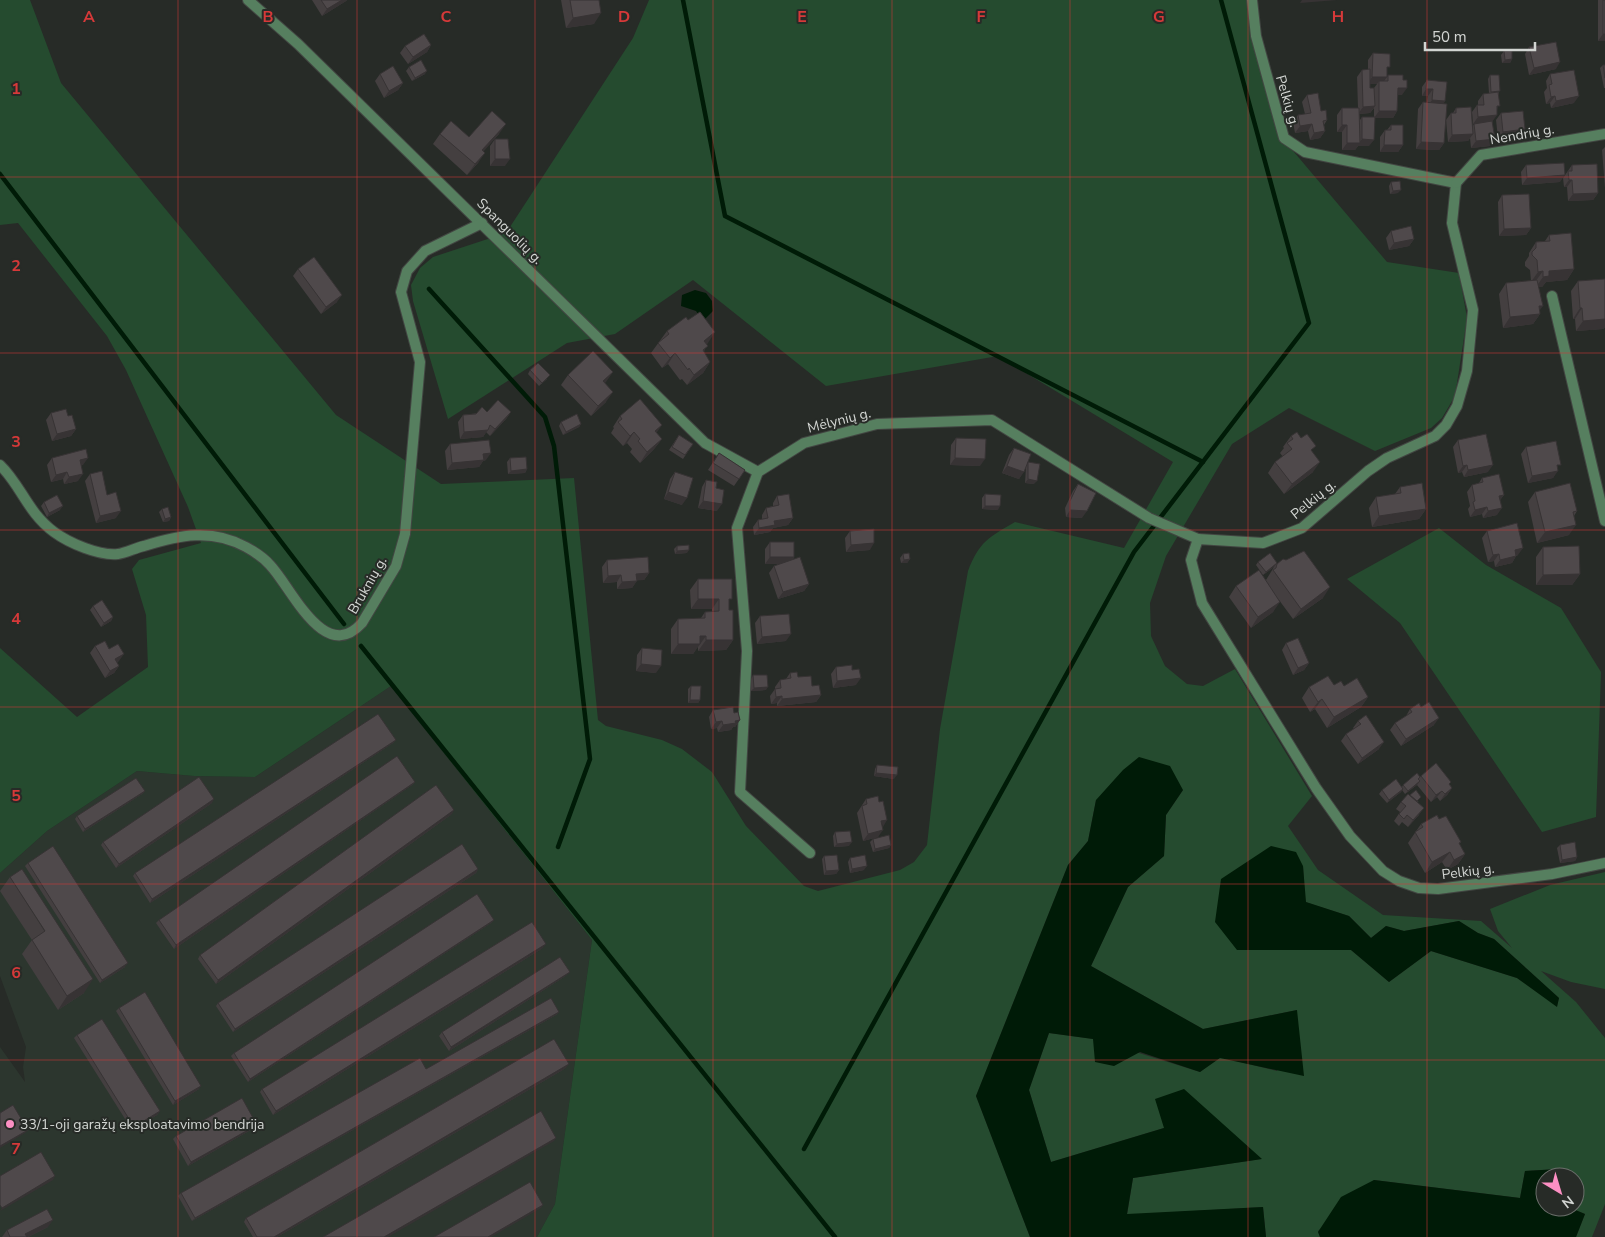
<svg xmlns="http://www.w3.org/2000/svg" width="1605" height="1237" font-family="'Nunito Sans',sans-serif">
  <style>
    .built { fill: #2c362e }
    .green { fill: #254b2f; fill-rule: evenodd }
    .water { fill: #001b07 }
    .lines { fill: none; stroke-linecap: round; stroke-linejoin: round }
    .stream { stroke: #001b07; stroke-width: 4.5 }
    .street-casing { stroke: #424642; stroke-width: 12 }
    .street { stroke: #567f5f; stroke-width: 10 }
    .wall { fill: #443f40; fill-rule: evenodd }
    .shaded-wall { fill: #373334 }
    .building { fill: #4f494b; stroke: #373334 }
    .grid { fill: none; stroke: #d63939; stroke-width: 1; stroke-opacity: 0.55 }
    .poi-dot { fill: #fc8fc3; stroke: #272b27; stroke-width: 2 }
    .labels { text-anchor: middle; stroke-width: 4; stroke-linejoin: round; paint-order: stroke }
    .street-label { font-size: 14px; fill: #d2d5d2; stroke: #272b27 }
    .poi-label { font-size: 14px; fill: #d2d5d2; stroke: #272b27; text-anchor: start }
    .grid-label { font-size: 16px; text-anchor: middle; font-weight: bold; fill: #d63939; stroke: #272b27; stroke-width: 4; stroke-linejoin: round; paint-order: stroke }
  </style>
  <rect width="100%" height="100%" fill="#272b27"/>
  <path class="built" d="M391 686 592 940 555 1204 537 1237H0V1047L25 1082 23 1067 26 1047 0 976V873L47 831 137 771 194 776 255 777Z"/>
  <g class="green">
    <path d="M0 0H30L61 83 336 415 441 484 574 478 598 720 606 726 662 740 682 749 712 772 746 826 804 886 818 891 900 870 914 862 927 845 940 729 968 571C979 542 989 537 1015 522L1124 548 1173 462 998 356 826 386 693 280 615 334 567 343 448 419 413 301 411 285 420 268 433 257 506 233 633 38 649 0H1248L1283 139 1387 262 1459 273 1467 318 1455 396 1442 418 1431 428 1375 451 1289 408 1232 444 1166 556 1150 603 1151 636 1165 666 1187 684 1203 686 1235 669 1312 796 1288 826 1318 870 1383 915 1481 921 1512 948 1498 931 1490 909 1550 885 1605 872V989L1571 982 1541 971 1576 1002 1605 1038V1204L1592 1237H1576L1585 1214 1568 1207H1575V1177H1559L1558 1169 1525 1171 1520 1198 1374 1180 1318 1231 1320 1237H1266L1263 1207 1127 1215 1133 1178 1261 1159 1164 1128 1051 1162 1029 1090 1049 1033 1094 1039 1200 1072 1220 1057 1277 1071 1297 1010 1203 1029 1091 966 1128 887 1164 856 1166 815 1183 790 1096 800 1088 841 1068 865 976 1096 1030 1237H537L555 1204 592 940 391 686 255 777 194 776 137 771 47 831 0 873V648L77 717 148 667 146 615 132 569 139 560 201 543 188 507 126 370 107 336 18 223 0 225ZM1303 866 1305 902 1349 916 1371 938 1386 926 1404 931 1459 921 1478 933 1494 939 1559 998 1557 1006 1517 978 1431 951 1389 982 1351 950H1237Z"/>
    <path d="M1439 528 1486 565 1561 608 1601 672 1596 817 1542 832 1400 623 1347 579Z"/>
  </g>
  <g class="water">
    <path d="M695 290 706 293 712 301 713 311 705 319 700 317 696 311 681 306 682 295Z"/>
    <path d="M1139 757 1170 766 1183 790 1166 815 1164 856 1128 887 1091 966 1203 1029 1297 1010 1304 1076 1220 1058 1200 1072 1140 1052 1114 1066 1095 1062 1093 1039 1049 1033 1029 1090 1051 1162 1164 1128 1155 1099 1184 1089 1262 1159 1133 1178 1127 1214 1263 1207 1266 1237H1030L976 1096 1068 865 1088 841 1096 800 1123 770Z"/>
    <path d="M1271 846 1296 852 1303 866 1306 902 1349 916 1371 938 1386 926 1404 931 1459 921 1478 933 1494 939 1559 998 1557 1007 1517 978 1431 951 1389 982 1351 950H1237L1215 922 1221 879Z"/>
    <path d="M1559 1169V1177H1545V1207H1568L1585 1214 1576 1237H1320L1318 1232 1341 1197 1374 1180 1520 1198 1525 1171Z"/>
  </g>
  <g class="lines">
    <g class="stream">
      <path d="M683 0 725 216 1203 462"/>
      <path d="M0 174 344 624"/>
      <path d="M429 289 545 417 554 446 590 759 558 847"/>
      <path d="M361 646 835 1237"/>
      <path d="M804 1149 1134 552 1309 323 1221 0"/>
    </g>
    <g class="street-casing">
      <g id="street">
        <path d="M248 0 298 44 705 443 758 472"/>
        <path d="M1252 0 1256 36 1284 138 1305 152 1456 183 1452 223 1473 310 1467 371 1457 406 1446 425 1435 436 1387 458 1368 471 1302 528 1263 543 1198 539 1191 560 1202 603 1316 788 1350 836 1383 871 1399 881 1419 888 1438 889 1552 874 1605 863"/>
        <path d="M1456 183 1481 155 1605 134"/>
        <path d="M1552 296 1605 521"/>
        <path d="M0 465C21 485 27 512 54 532 69 543 99 556 118 554 126 553 135 548 144 546 179 535 212 528 246 547 255 552 263 557 270 565 292 588 324 665 362 623L396 566 405 534 420 362 401 292 407 271 425 251 482 223"/>
        <path d="M810 853 740 792 747 651 737 528 758 472 804 443 877 424 992 420 1149 518 1198 539"/>
      </g>
    </g>
    <use href="#street" class="street"/>
  </g>
  <g class="wall">
    <path d="M312 0H347L346 1 322 16Z"/>
    <path d="M561 0H599L594 24 566 28Z"/>
    <rect x="1598" y="0" width="7" height="41"/>
    <path d="M431 45 427 52 408 64 400 53 405 46Z"/>
    <path d="M1529 47 1556 69 1529 75 1525 54Z"/>
    <path d="M1504 51 1512 59 1510 63H1502L1501 55Z"/>
    <path d="M1373 53 1387 72V77L1388 75 1402 95H1398L1397 111 1393 118H1375L1369 146H1358L1355 150H1342V132H1337V115L1342 108H1358L1357 77 1362 70H1368V60ZM1370 84H1377L1374 88H1370ZM1374 108V117H1362L1360 120 1359 114 1370 113Z"/>
    <path d="M1603 65H1605V88H1604L1600 68Z"/>
    <path d="M409 67 425 74 412 81 406 71Z"/>
    <path d="M380 74 403 83 398 90 384 98 375 81Z"/>
    <path d="M1550 74 1574 103 1551 108 1550 103 1546 104 1544 92 1547 88 1546 81Z"/>
    <path d="M1490 75 1499 93 1497 110 1492 122 1495 139 1490 146 1471 148 1470 138 1468 141 1448 142 1446 120 1451 113H1453L1456 108 1472 127 1474 124 1481 123 1473 124 1472 112 1477 105H1478V101L1483 94 1489 93 1488 79Z"/>
    <path d="M1427 80 1445 101 1443 104 1444 143 1439 150 1416 149 1418 109 1423 102 1427 103 1428 96H1422V87Z"/>
    <path d="M1307 95 1321 111 1327 120 1324 125 1325 131 1320 138 1310 140 1308 131 1295 133 1293 122 1298 115 1305 114 1302 102Z"/>
    <path d="M1501 113 1525 129 1520 136 1498 138 1496 120Z"/>
    <path d="M1391 125 1403 145 1398 152H1380V137L1385 130H1387Z"/>
    <path d="M440 134 469 137 499 134 483 151 478 163 467 175 433 144Z"/>
    <path d="M495 139 505 166H490V146Z"/>
    <path d="M1605 147V188L1602 150Z"/>
    <path d="M1526 165 1560 182 1522 185 1521 172Z"/>
    <path d="M1572 165 1598 193 1593 200 1568 201 1567 187H1564L1563 178Z"/>
    <path d="M1391 182 1398 193 1390 194 1389 186Z"/>
    <path d="M1502 195 1531 228 1526 235 1499 236 1498 202Z"/>
    <path d="M1391 231 1414 239 1409 246 1389 250 1386 238Z"/>
    <path d="M1549 235 1574 269 1567 280 1546 282 1542 287H1538L1540 314 1533 324 1503 328 1499 294 1506 283 1531 281 1530 270 1525 266V262L1529 256V253L1536 242 1545 241Z"/>
    <path d="M298 269 337 302 321 314 293 276Z"/>
    <path d="M1605 279V327L1603 329 1576 331 1575 319H1573L1571 291 1578 281Z"/>
    <path d="M667 331 708 343 706 344 704 352 710 362 703 373 687 385 682 379 680 380 668 364 662 368 651 353Z"/>
    <path d="M530 370 547 379 539 386 528 374Z"/>
    <path d="M568 375 605 383 606 402 591 416 561 385Z"/>
    <path d="M487 412H511L506 419 490 436 486 432 483 437 460 439 458 422 463 415Z"/>
    <path d="M51 413 76 429 71 436 52 441 46 420Z"/>
    <path d="M620 416 656 433 662 439 654 449 640 463 630 452 632 449 627 443 623 446 611 433 614 428 613 427Z"/>
    <path d="M561 422 581 424 579 427 563 435 559 426Z"/>
    <path d="M679 435 693 444 683 459 669 450Z"/>
    <path d="M1291 436 1312 451 1313 472 1284 494 1268 473 1275 462 1283 457 1280 453 1284 448 1283 447Z"/>
    <path d="M956 438 980 466 950 465 951 445Z"/>
    <path d="M1458 440 1488 472 1464 477 1462 472 1458 473 1453 447Z"/>
    <path d="M450 444 486 460 483 461 479 467 447 470 445 451Z"/>
    <path d="M1526 447 1558 469 1553 478 1528 483 1521 454Z"/>
    <path d="M1014 448 1027 464 1028 462 1034 484 1025 483 1026 467 1019 479 1002 473 1009 455Z"/>
    <path d="M719 453 745 470 734 486 708 470Z"/>
    <path d="M52 458 83 465H81L78 481 64 484 63 479 51 482 47 465Z"/>
    <path d="M510 458 527 469 525 473 508 474 507 462Z"/>
    <path d="M675 472 682 505 664 499 670 479Z"/>
    <path d="M90 474 116 518 96 523 85 481Z"/>
    <path d="M1482 478 1504 495 1500 500 1497 515 1483 518 1482 514 1470 517 1468 509 1470 506 1467 492 1472 485 1479 483Z"/>
    <path d="M706 480 716 488 717 511 698 508 702 487Z"/>
    <path d="M1078 484 1082 518 1066 517 1065 508 1073 491Z"/>
    <path d="M1400 487 1426 509 1419 519 1372 527 1369 508 1376 497 1395 494Z"/>
    <path d="M1535 492 1577 511 1574 516 1569 535 1537 543 1528 502Z"/>
    <path d="M985 494 998 510 982 509V498Z"/>
    <path d="M777 496 793 518 788 525 773 528 770 532 754 535 753 527 758 520 762 519V515L766 508 773 506V503Z"/>
    <path d="M44 502 60 510 47 517 41 506Z"/>
    <path d="M162 509 171 517 169 521 163 522 159 512Z"/>
    <path d="M850 531 870 550 846 552 845 538Z"/>
    <path d="M1487 531 1518 555 1516 556 1512 563 1495 567 1494 561 1488 562 1482 538Z"/>
    <path d="M770 542 794 557 793 560 809 584 804 591 778 599 769 573 774 566 779 564H765V549Z"/>
    <path d="M677 546 687 553 675 554 674 549Z"/>
    <path d="M1543 547 1580 574 1572 585H1536V557Z"/>
    <path d="M903 554 910 559 907 563H901L900 558Z"/>
    <path d="M607 560 649 573 644 580H637L632 588 617 589V582L603 583 602 567Z"/>
    <path d="M1258 562 1277 563 1323 598 1293 619 1279 600 1273 612 1251 628 1229 597 1236 586 1266 580 1274 567 1263 575 1256 565Z"/>
    <path d="M698 579 729 603V610L733 640 726 650 698 651V646L693 654H671V629L678 619 701 618 705 612H712V609H691L690 590Z"/>
    <path d="M93 606 113 617 111 621 101 627 90 610Z"/>
    <path d="M760 616 786 641 757 644 755 623Z"/>
    <path d="M1286 643 1309 663 1304 670 1293 675 1282 650Z"/>
    <path d="M95 646 109 649 119 661 117 662 119 666 114 673 105 678 90 653Z"/>
    <path d="M642 648 656 673 636 671 637 655Z"/>
    <path d="M836 667 856 685 833 688 831 674Z"/>
    <path d="M790 673 812 686 821 695 816 702 777 706V703L771 704 770 696 775 689V687L780 680 786 679Z"/>
    <path d="M753 675 766 690 751 691V679Z"/>
    <path d="M1334 685 1344 686 1368 697 1361 707 1327 728 1315 709 1310 712 1302 698 1309 687Z"/>
    <path d="M691 686 700 700 698 703H688V689Z"/>
    <path d="M1410 709 1434 725 1401 746 1390 730 1395 723 1406 716Z"/>
    <path d="M713 710 734 713 740 720 735 727H733L731 730 718 732 717 728 711 729 709 717Z"/>
    <path d="M1358 721 1379 749 1358 764 1341 741 1346 734 1354 729 1353 728Z"/>
    <path d="M396 740 393 743 150 903 133 876 135 873Z"/>
    <path d="M877 765 894 779 874 776 875 769Z"/>
    <path d="M1421 776 1450 785 1452 788 1447 795 1440 801 1437 797 1431 802 1417 785 1405 794 1402 790 1401 792 1387 803 1379 794 1382 790 1402 787 1403 785 1420 777Z"/>
    <path d="M415 782 412 785 174 949 156 923 159 920Z"/>
    <path d="M145 791 142 794 83 832 75 819 77 816Z"/>
    <path d="M866 799 882 827 878 837 863 841 857 813Z"/>
    <path d="M1419 801 1417 802 1419 815 1408 827 1402 822 1399 826 1394 821 1400 812 1396 809 1401 802Z"/>
    <path d="M212 803 116 868 101 845 103 842Z"/>
    <path d="M452 814 216 984 198 959 200 955Z"/>
    <path d="M1439 819 1461 842 1459 844 1465 854 1458 864 1447 870 1442 862 1425 873 1408 843 1421 824Z"/>
    <path d="M835 832 849 846 834 847 833 836Z"/>
    <path d="M873 839 891 845 889 848 873 852 870 842Z"/>
    <path d="M1560 845 1577 857 1575 861 1560 863 1557 848Z"/>
    <path d="M824 856 839 870 836 874 824 875 822 859Z"/>
    <path d="M850 858 864 870 850 873 848 862Z"/>
    <path d="M28 863 125 967 100 983 25 866Z"/>
    <path d="M478 869 476 873 233 1032 216 1006 218 1003Z"/>
    <path d="M10 877 84 993 58 1010 22 954 32 940 0 891Z"/>
    <path d="M494 920 491 923 248 1082 231 1056 234 1053Z"/>
    <path d="M543 948 273 1115 260 1092 262 1089Z"/>
    <path d="M567 975 449 1051 439 1036 442 1032Z"/>
    <path d="M119 1008 199 1089 173 1105 116 1011Z"/>
    <path d="M559 1012 556 1015 192 1221 178 1196 181 1193 426 1069Z"/>
    <path d="M77 1035 160 1111 157 1115 132 1130 74 1038Z"/>
    <path d="M566 1068 277 1237H253L244 1222 246 1218Z"/>
    <path d="M254 1128 188 1166 173 1139 176 1136Z"/>
    <path d="M48 1227 28 1237H2L7 1230Z"/>
  </g>
  <g class="shaded-wall">
    <path d="M342 0H347L346 1 322 16 327 9Z"/>
    <path d="M1302 0H1337L1300 3Z"/>
    <path d="M601 13 594 24 566 28 573 18Z"/>
    <path d="M1603 34H1605V41H1598Z"/>
    <path d="M431 45 427 52 408 64 413 57Z"/>
    <path d="M1512 59 1510 63H1502L1505 60Z"/>
    <path d="M1560 62 1556 69 1529 75 1534 68Z"/>
    <path d="M427 71 425 74 412 81 415 78Z"/>
    <path d="M1372 77H1387L1382 84 1379 81 1377 84H1368Z"/>
    <path d="M403 83 398 90 384 98 389 91Z"/>
    <path d="M1398 88H1407L1402 95H1393Z"/>
    <path d="M1426 89H1433L1428 96H1422Z"/>
    <path d="M1555 96 1550 103 1546 104 1551 97Z"/>
    <path d="M1579 96 1574 103 1551 108 1556 101Z"/>
    <path d="M1432 100 1445 101 1441 108 1427 107Z"/>
    <path d="M1375 106 1370 113 1358 114 1363 107Z"/>
    <path d="M1379 111H1397L1393 118H1374Z"/>
    <path d="M1497 115 1492 122 1473 124 1478 117Z"/>
    <path d="M506 124 499 134 475 161 482 150Z"/>
    <path d="M1312 124 1308 131 1295 133 1300 126Z"/>
    <path d="M1342 125H1347L1342 132H1337Z"/>
    <path d="M1525 129 1520 136 1498 138 1503 132Z"/>
    <path d="M1325 131 1320 138 1310 140 1314 133Z"/>
    <path d="M1473 134 1468 141 1448 142 1452 135Z"/>
    <path d="M1362 139 1374 140 1369 146H1358L1355 150H1342L1347 143H1359Z"/>
    <path d="M1495 139 1490 146 1471 148 1476 141Z"/>
    <path d="M1421 142 1444 143 1439 150 1416 149Z"/>
    <path d="M1384 145H1403L1398 152H1380Z"/>
    <path d="M485 153 478 163 467 175 475 164Z"/>
    <path d="M495 159H510L505 166H490Z"/>
    <path d="M1565 175 1560 182 1522 185 1527 178Z"/>
    <path d="M1569 180H1572L1567 187H1564Z"/>
    <path d="M1401 190 1398 193 1390 194 1393 191Z"/>
    <path d="M1598 193 1593 200 1568 201 1573 194Z"/>
    <path d="M1531 228 1526 235 1499 236 1504 229Z"/>
    <path d="M1414 239 1409 246 1389 250 1394 243Z"/>
    <path d="M1574 269 1567 280 1546 282 1542 287H1536L1543 277 1549 271Z"/>
    <path d="M1543 271 1535 282H1531L1538 272Z"/>
    <path d="M342 295 337 302 321 314 326 307Z"/>
    <path d="M1539 306H1543L1537 314H1540L1533 324 1503 328 1510 317Z"/>
    <path d="M1580 308H1582L1575 319H1573Z"/>
    <path d="M1605 319V327L1603 329 1576 331 1583 321Z"/>
    <path d="M715 332 708 343 697 351 704 341Z"/>
    <path d="M675 353 668 364 662 368 670 358Z"/>
    <path d="M710 362 703 373 687 385 694 375Z"/>
    <path d="M613 372 606 382 596 392 603 381Z"/>
    <path d="M613 392 606 402 591 416 598 406Z"/>
    <path d="M511 412 506 419 490 436 495 429Z"/>
    <path d="M581 424 579 427 563 435 566 432Z"/>
    <path d="M662 425 655 435V431Z"/>
    <path d="M76 429 71 436 52 441 57 434Z"/>
    <path d="M488 430 483 437 460 439 464 432Z"/>
    <path d="M634 432 627 443 623 446 630 436Z"/>
    <path d="M662 439 654 449 640 463 647 452Z"/>
    <path d="M491 453 486 460 483 461 479 467 447 470 452 463 483 454Z"/>
    <path d="M88 458 83 465 75 467 80 460Z"/>
    <path d="M955 458 985 459 980 466 950 465Z"/>
    <path d="M1320 462 1313 472 1284 494 1292 484Z"/>
    <path d="M1467 465 1462 472 1458 473 1463 466Z"/>
    <path d="M1493 465 1488 472 1464 477 1468 470Z"/>
    <path d="M1007 466 1024 472 1019 479 1002 473Z"/>
    <path d="M527 469 525 473 508 474 511 471Z"/>
    <path d="M1558 471 1553 478 1528 483 1532 476Z"/>
    <path d="M67 472 63 479 51 482 56 475Z"/>
    <path d="M83 474 78 481 64 484 69 477Z"/>
    <path d="M1028 479 1037 481 1034 484 1025 483Z"/>
    <path d="M668 492 687 498 682 505 664 499Z"/>
    <path d="M1504 495 1499 501V496Z"/>
    <path d="M703 501 722 504 717 511 698 508Z"/>
    <path d="M63 506 60 510 47 517 49 513Z"/>
    <path d="M985 506H1000L998 510 982 509Z"/>
    <path d="M1487 507 1482 514 1470 517 1475 510Z"/>
    <path d="M1502 508 1497 515 1483 518 1488 511Z"/>
    <path d="M1426 509 1419 519 1372 527 1379 516Z"/>
    <path d="M1070 510 1087 511 1082 518 1066 517Z"/>
    <path d="M121 511 116 518 96 523 100 516Z"/>
    <path d="M171 517 169 521 163 522 165 519Z"/>
    <path d="M793 518 788 525 773 528 770 532 754 535 759 528 774 521Z"/>
    <path d="M1576 525 1569 535 1537 543 1545 532Z"/>
    <path d="M874 543 870 550 846 552 851 545Z"/>
    <path d="M1523 548 1518 555 1510 557 1515 550Z"/>
    <path d="M689 550 687 553 675 554 677 551Z"/>
    <path d="M1499 554 1494 561 1488 562 1493 555Z"/>
    <path d="M1516 556 1512 563 1495 567 1500 560Z"/>
    <path d="M770 557H794L789 564H765Z"/>
    <path d="M910 559 907 563H901L904 560Z"/>
    <path d="M1277 563 1274 567 1263 575 1266 572Z"/>
    <path d="M649 573 644 580 632 581 636 574Z"/>
    <path d="M1580 574 1572 585H1536L1543 575Z"/>
    <path d="M621 575 617 582 603 583 608 576Z"/>
    <path d="M637 581 632 588 617 589 622 582Z"/>
    <path d="M809 584 804 591 778 599 783 592Z"/>
    <path d="M1330 587 1323 598 1293 619 1301 609Z"/>
    <path d="M698 599H719L712 609H691Z"/>
    <path d="M1280 602 1273 612 1251 628 1258 617Z"/>
    <path d="M113 617 111 621 101 627 104 623Z"/>
    <path d="M791 634 786 641 757 644 762 637Z"/>
    <path d="M700 636H706L693 654H671L678 644Z"/>
    <path d="M706 640H733L726 650 698 651Z"/>
    <path d="M124 654 119 661 110 666 115 659Z"/>
    <path d="M1309 663 1304 670 1293 675 1298 668Z"/>
    <path d="M641 664 661 666 656 673 636 671Z"/>
    <path d="M119 666 114 673 105 678 110 671Z"/>
    <path d="M861 678 856 685 833 688 837 681Z"/>
    <path d="M768 687 766 690 751 691 754 688Z"/>
    <path d="M821 695 816 702 777 706 782 699Z"/>
    <path d="M782 696 777 703 771 704 776 697Z"/>
    <path d="M1368 697 1361 707 1327 728 1334 717Z"/>
    <path d="M1322 699 1315 709 1310 712 1318 702Z"/>
    <path d="M690 700H700L698 703H688Z"/>
    <path d="M1439 718 1434 725 1401 746 1406 739Z"/>
    <path d="M740 720 735 727H733L731 730 718 732 723 725 735 721Z"/>
    <path d="M722 721 717 728 711 729 716 722Z"/>
    <path d="M396 740 393 743 150 903 152 899Z"/>
    <path d="M1384 742 1379 749 1358 764 1362 758Z"/>
    <path d="M876 773 897 775 894 779 874 776Z"/>
    <path d="M1420 781 1417 785 1405 794 1408 791Z"/>
    <path d="M415 782 412 785 174 949 176 945Z"/>
    <path d="M1452 788 1447 795 1440 801 1445 794Z"/>
    <path d="M1403 789 1401 792 1387 803 1389 800Z"/>
    <path d="M145 791 142 794 83 832 85 829Z"/>
    <path d="M1442 791 1437 797 1431 802 1436 795Z"/>
    <path d="M214 799 212 803 116 868 119 864Z"/>
    <path d="M1424 808 1419 815 1408 827 1413 820Z"/>
    <path d="M454 810 452 814 216 984 218 980Z"/>
    <path d="M887 820 883 827 881 821Z"/>
    <path d="M883 830 878 837 863 841 868 834Z"/>
    <path d="M852 842 849 846 834 847 837 844Z"/>
    <path d="M891 845 889 848 873 852 875 849Z"/>
    <path d="M1450 852 1442 862 1425 873 1432 862Z"/>
    <path d="M1465 854 1458 864 1447 870 1454 860Z"/>
    <path d="M1577 857 1575 861 1560 863 1562 860Z"/>
    <path d="M867 866 864 870 850 873 852 869Z"/>
    <path d="M478 869 476 873 233 1032 235 1029Z"/>
    <path d="M839 870 836 874 824 875 826 871Z"/>
    <path d="M494 920 491 923 248 1082 250 1079Z"/>
    <path d="M546 944 543 948 273 1115 276 1111Z"/>
    <path d="M128 963 125 967 100 983 102 980Z"/>
    <path d="M570 972 567 975 449 1051 451 1047Z"/>
    <path d="M93 979 84 993 58 1010 67 996Z"/>
    <path d="M559 1012 556 1015 192 1221 195 1218Z"/>
    <path d="M569 1064 566 1068 277 1237H274Z"/>
    <path d="M201 1086 199 1089 173 1105 175 1101Z"/>
    <path d="M160 1111 157 1115 132 1130 134 1127Z"/>
    <path d="M257 1125 254 1128 188 1166 191 1162Z"/>
    <path d="M28 1130 25 1133 0 1148V1146Z"/>
    <path d="M556 1138 554 1141 388 1237H384Z"/>
    <path d="M55 1176 53 1180 0 1211 2 1208Z"/>
    <path d="M543 1205 541 1208 491 1237H488Z"/>
    <path d="M53 1220 48 1227 28 1237H24L25 1234Z"/>
  </g>
  <g class="building">
    <path d="M321 0H342L327 9Z"/>
    <path d="M570 0H599L601 13 573 18Z"/>
    <rect x="1603" y="0" width="2" height="34"/>
    <path d="M424 34 431 45 413 57 405 46Z"/>
    <path d="M1556 42 1560 62 1534 68 1529 47Z"/>
    <path d="M1504 51H1512V59L1505 60Z"/>
    <path d="M1373 53 1390 54V67H1387V77H1372Z"/>
    <path d="M421 60 427 71 415 78 409 67Z"/>
    <path d="M1603 65H1605V78Z"/>
    <path d="M393 66 403 83 389 91 380 74Z"/>
    <path d="M1370 69V88H1374L1375 106 1363 107 1362 70Z"/>
    <path d="M1574 70 1579 96 1556 101 1555 96 1551 97 1549 85 1552 84 1550 74Z"/>
    <path d="M1388 75H1403V80H1407V88H1398L1397 111H1379V81H1388Z"/>
    <path d="M1490 75H1499L1500 91 1491 92Z"/>
    <path d="M1427 80 1447 82 1445 101 1432 100 1433 89H1426Z"/>
    <path d="M1498 92 1500 106H1497V115L1478 117 1477 105H1484L1483 94Z"/>
    <path d="M1318 93 1321 111 1326 110 1327 120 1323 121 1325 131 1314 133 1312 124 1300 126 1298 115 1311 113 1307 95Z"/>
    <path d="M1423 102 1447 104 1444 143 1421 142Z"/>
    <path d="M1471 107 1473 134 1452 135 1451 113H1456V108Z"/>
    <path d="M1342 108H1359L1360 143H1347V125H1342Z"/>
    <path d="M492 111 506 124 482 150 485 153 475 164 440 134 451 121 469 137Z"/>
    <path d="M1523 111 1525 129 1503 132 1501 113Z"/>
    <path d="M1362 117H1375L1374 140 1362 139Z"/>
    <path d="M1492 121 1495 139 1476 141 1474 124Z"/>
    <path d="M1391 125H1403V145H1384L1385 130H1391Z"/>
    <path d="M495 139H508L510 159H495Z"/>
    <path d="M1564 163 1565 175 1527 178 1526 165Z"/>
    <path d="M1597 164 1598 193 1573 194 1572 180H1569L1568 171H1572V165Z"/>
    <path d="M1400 181 1401 190 1393 191 1391 182Z"/>
    <path d="M1529 194 1531 228 1504 229 1502 195Z"/>
    <path d="M1411 226 1414 239 1394 243 1391 231Z"/>
    <path d="M1571 233 1574 269 1549 271V276L1543 277V271L1538 272 1537 260 1532 255V252L1536 248V242L1550 241 1549 235Z"/>
    <path d="M314 257 342 295 326 307 298 269Z"/>
    <path d="M1605 279V319L1583 321 1582 308H1580L1578 281Z"/>
    <path d="M1537 280 1543 306H1539L1540 314 1510 317 1506 283Z"/>
    <path d="M700 312 715 332 704 341 708 346 703 350 710 362 694 375 689 368 688 370 675 353 670 358 658 343 669 334 667 331 686 317 688 320Z"/>
    <path d="M593 351 613 372 603 381 613 392 598 406 568 375Z"/>
    <path d="M538 363 550 375 542 383 530 370Z"/>
    <path d="M640 399 662 425 655 431 662 439 647 452 638 441 640 439 634 432 630 436 618 422 622 419 620 416Z"/>
    <path d="M498 400 511 412 495 429 490 425 488 430 464 432 463 415 476 414 482 407 487 412Z"/>
    <path d="M66 409 68 416 72 415 76 429 57 434 51 413Z"/>
    <path d="M577 414 581 424 566 432 561 422Z"/>
    <path d="M1297 432 1301 438 1307 434 1316 446 1311 450 1320 462 1292 484 1275 462 1292 449 1287 443 1293 439 1291 436Z"/>
    <path d="M1486 434 1493 465 1468 470 1467 465 1463 466 1458 440Z"/>
    <path d="M679 435 693 444 685 455 672 447Z"/>
    <path d="M956 438 986 439 985 459 955 458Z"/>
    <path d="M489 440 491 453 483 454 484 460 452 463 450 444Z"/>
    <path d="M1556 441 1561 465H1557L1558 471 1532 476 1526 447Z"/>
    <path d="M1014 448 1031 454 1024 472 1007 466Z"/>
    <path d="M86 449 88 458 80 460 83 474 69 477 67 472 56 475 52 458Z"/>
    <path d="M719 453 745 470 739 479 713 463Z"/>
    <path d="M526 457 527 469 511 471 510 458Z"/>
    <path d="M1028 462 1040 464 1037 481 1028 479Z"/>
    <path d="M102 471 107 495 116 492 121 511 100 516 90 474Z"/>
    <path d="M675 472 693 478 687 498 668 492Z"/>
    <path d="M1499 474 1504 495 1499 496 1502 508 1488 511 1487 507 1475 510 1473 502 1475 501 1472 485 1483 482 1482 478Z"/>
    <path d="M706 480 717 482 716 488 724 490 722 504 703 501Z"/>
    <path d="M1422 483 1426 509 1379 516 1376 497 1401 493 1400 487Z"/>
    <path d="M1570 483 1577 511 1573 512 1576 525 1545 532 1535 492Z"/>
    <path d="M1078 484 1096 493 1087 511 1070 510V501Z"/>
    <path d="M789 494 793 518 774 521 775 525 759 528 758 520 768 518 766 508 779 505 777 496Z"/>
    <path d="M985 494 1001 495 1000 506H985Z"/>
    <path d="M57 495 63 506 49 513 44 502Z"/>
    <path d="M168 507 171 517 165 519 162 509Z"/>
    <path d="M1517 523 1523 548 1515 550 1516 556 1500 560 1499 554 1493 555 1487 531Z"/>
    <path d="M874 529V543L851 545 850 531Z"/>
    <rect x="770" y="542" width="24" height="15"/>
    <path d="M689 545V550L677 551V546Z"/>
    <path d="M1579 546 1580 574 1543 575V547Z"/>
    <path d="M1304 551 1330 587 1301 609 1273 570 1276 568 1277 564 1283 559 1286 560Z"/>
    <path d="M909 553 910 559 904 560 903 554Z"/>
    <path d="M1270 553 1277 563 1266 572 1258 562Z"/>
    <path d="M648 557 649 573 636 574 637 581 622 582 621 575 608 576 607 560Z"/>
    <path d="M800 557 809 584 783 592 774 566Z"/>
    <path d="M1259 570 1280 602 1258 617 1236 586Z"/>
    <path d="M698 579H732V599H729V610H733V640H706V636H700V644H678V619L705 618V612L719 611V599H698Z"/>
    <path d="M102 600 113 617 104 623 93 606Z"/>
    <path d="M789 614 791 634 762 637 760 616Z"/>
    <path d="M1298 638 1309 663 1298 668 1286 643Z"/>
    <path d="M105 641 109 649 118 644 124 654 115 659 119 666 110 671 95 646Z"/>
    <path d="M642 648 662 650 661 666 641 664Z"/>
    <path d="M852 665V670L859 669 861 678 837 681 836 667Z"/>
    <path d="M797 672 798 677 811 676 812 686 819 685 821 695 782 699V696L776 697 775 689 781 688 780 680 791 678 790 673Z"/>
    <path d="M753 675H767L768 687 754 688Z"/>
    <path d="M1328 676 1334 685 1341 681 1344 686 1357 678 1368 697 1334 717 1322 699 1318 702 1309 687Z"/>
    <path d="M691 686H701L700 700H690Z"/>
    <path d="M1429 702 1439 718 1406 739 1395 723 1412 712 1410 709 1419 703 1421 707Z"/>
    <path d="M733 707 734 713 738 712 740 720 735 721 736 723 723 725 722 721 716 722 713 710Z"/>
    <path d="M378 714 396 740 152 899 135 873Z"/>
    <path d="M1366 715 1384 742 1362 758 1346 734 1361 724 1358 721Z"/>
    <path d="M397 756 415 782 176 945 159 920Z"/>
    <path d="M1436 763 1451 782 1449 784 1452 788 1445 794 1442 791 1436 795 1421 776Z"/>
    <path d="M877 765 898 767 897 775 876 773Z"/>
    <path d="M1417 773 1420 777 1418 779 1420 781 1408 791 1403 785Z"/>
    <path d="M199 777 214 799 119 864 103 842Z"/>
    <path d="M136 778 145 791 85 829 77 816Z"/>
    <path d="M1396 779 1403 789 1389 800 1382 790Z"/>
    <path d="M436 785 454 810 218 980 200 955Z"/>
    <path d="M1416 790 1421 797 1417 801 1410 795Z"/>
    <path d="M1408 794 1424 808 1413 820 1407 815 1404 819 1399 814 1406 806 1401 802Z"/>
    <path d="M878 796 879 802 883 801 887 820 881 821 883 830 868 834 862 806 867 804 866 799Z"/>
    <path d="M1437 815 1439 819 1446 816 1461 842 1459 843 1465 854 1454 860 1450 852 1432 862 1415 832 1423 827 1421 824Z"/>
    <path d="M850 831 852 842 837 844 835 832Z"/>
    <path d="M889 835 891 845 875 849 873 839Z"/>
    <path d="M1575 842 1577 857 1562 860 1560 845Z"/>
    <path d="M462 844 478 869 235 1029 218 1003Z"/>
    <path d="M53 846 128 963 102 980 28 863Z"/>
    <path d="M837 855 839 870 826 871 824 856Z"/>
    <path d="M865 855 867 866 852 869 850 858Z"/>
    <path d="M22 869 93 979 67 996 32 940 45 931 10 877Z"/>
    <path d="M477 894 494 920 250 1079 234 1053Z"/>
    <path d="M532 922 546 944 276 1111 262 1089Z"/>
    <path d="M560 957 570 972 451 1047 442 1032Z"/>
    <path d="M145 992 201 1086 175 1101 119 1008Z"/>
    <path d="M551 998 559 1012 195 1218 181 1193 420 1058 426 1069Z"/>
    <path d="M102 1019 160 1111 134 1127 77 1035Z"/>
    <path d="M554 1039 569 1064 274 1237H257L246 1218Z"/>
    <path d="M242 1098 257 1125 191 1162 176 1136Z"/>
    <path d="M13 1105 28 1130 0 1146V1113Z"/>
    <path d="M541 1111 556 1138 384 1237H323Z"/>
    <path d="M41 1152 55 1176 2 1208 0 1205V1176Z"/>
    <path d="M530 1182 543 1205 488 1237H434Z"/>
    <path d="M47 1209 53 1220 25 1234 27 1237H10L7 1230Z"/>
  </g>
  <path class="grid" d="M178 0V1237M357 0V1237M535 0V1237M713 0V1237M892 0V1237M1070 0V1237M1248 0V1237M1427 0V1237M0 177H1605M0 353H1605M0 530H1605M0 707H1605M0 884H1605M0 1060H1605"/>
  <circle class="poi-dot" cx="10" cy="1124" r="5"/>
  <g class="labels">
    <g class="street-label">
      <text transform="translate(1288 101) rotate(74)" y="5">Pelkių g.</text>
      <text transform="translate(1522 134) rotate(-10)" y="5">Nendrių g.</text>
      <text transform="translate(510 231) rotate(45)" y="5">Spanguolių g.</text>
      <text transform="translate(839 420) rotate(-14)" y="5">Mėlynių g.</text>
      <text transform="translate(1313 499) rotate(-39)" y="5">Pelkių g.</text>
      <text transform="translate(367 585) rotate(-60)" y="5">Bruknių g.</text>
      <text transform="translate(1468 871) rotate(-7)" y="5">Pelkių g.</text>
    </g>
    <g class="poi-label">
      <text x="20" y="1129">33/1-oji garažų eksploatavimo bendrija</text>
    </g>
  </g>
  <g class="grid-label">
    <text x="89" y="22">A</text>
    <text x="268" y="22">B</text>
    <text x="446" y="22">C</text>
    <text x="624" y="22">D</text>
    <text x="802" y="22">E</text>
    <text x="981" y="22">F</text>
    <text x="1159" y="22">G</text>
    <text x="1338" y="22">H</text>
    <text x="16" y="94">1</text>
    <text x="16" y="271">2</text>
    <text x="16" y="447">3</text>
    <text x="16" y="624">4</text>
    <text x="16" y="801">5</text>
    <text x="16" y="978">6</text>
    <text x="16" y="1154">7</text>
  </g>
  <g transform="translate(1560 1192) rotate(142)"><circle r="24" fill="#272b27" stroke="#6b6f6b"/>
  <path d="M0-4L9 19L0 12L-9 19Z" fill="#fc8fc3"/>
  <text y="-8" font-size="14" font-weight="bold" text-anchor="middle" fill="#d2d5d2">N</text>
  </g>
  <path d="M1425 42v8h110v-8" fill="none" stroke="#d2d5d2" stroke-width="2.5"/>
  <text x="1432" y="42" font-size="15" fill="#d2d5d2" stroke="#272b27" stroke-width="4" paint-order="stroke">50 m</text>
</svg>
